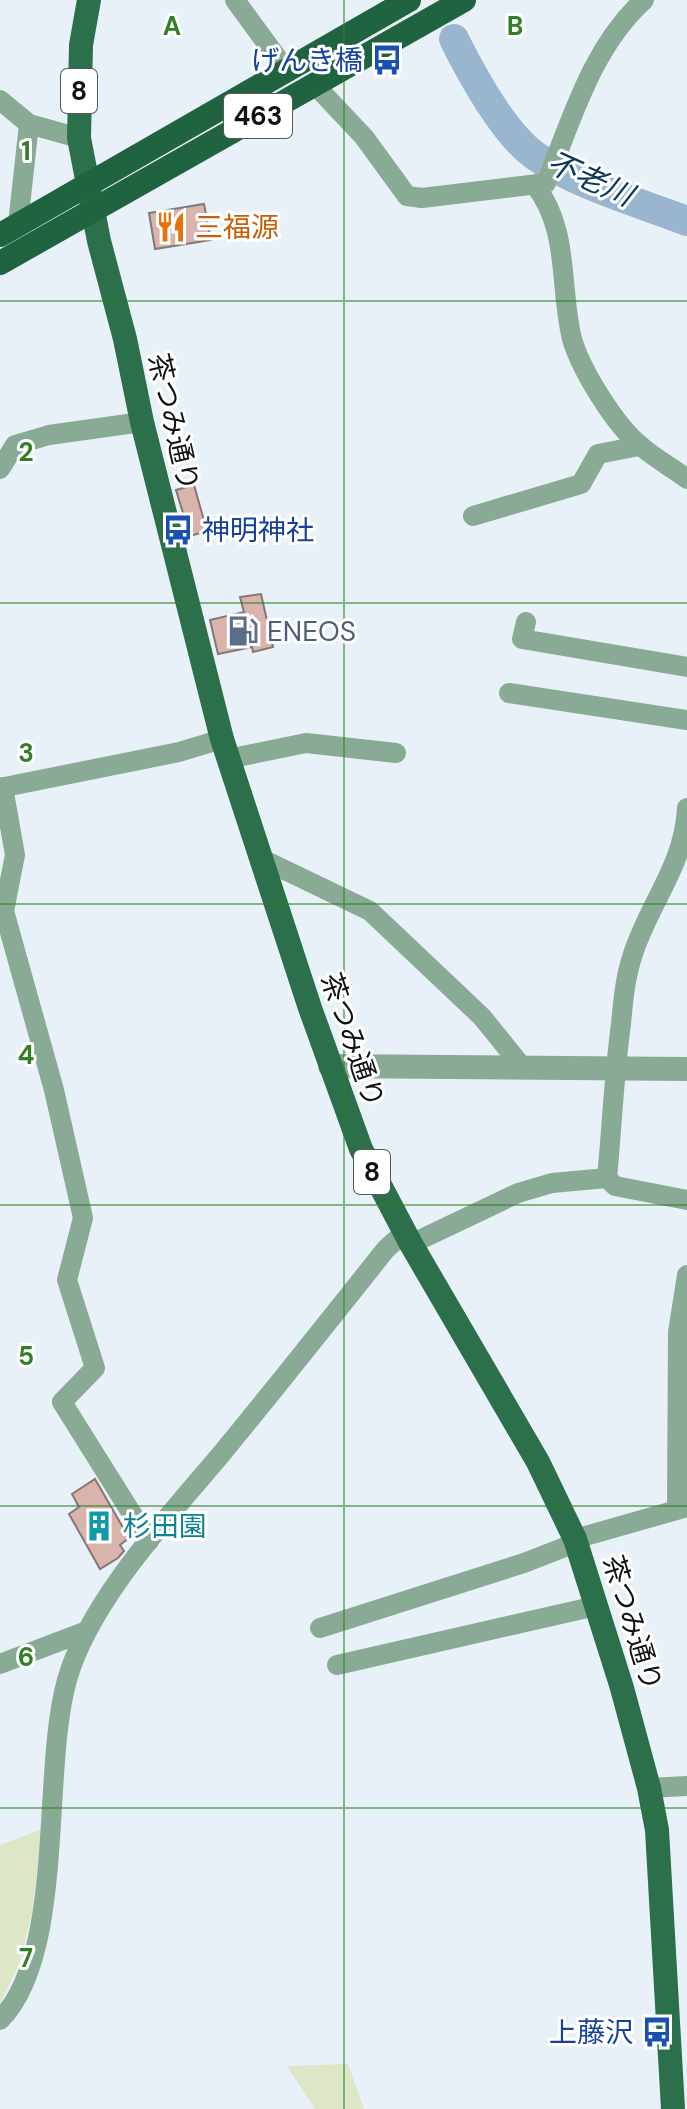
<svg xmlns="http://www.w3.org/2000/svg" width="687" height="2109" font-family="'DM Sans','Noto Sans JP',sans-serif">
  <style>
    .green { fill: #dde6c7 }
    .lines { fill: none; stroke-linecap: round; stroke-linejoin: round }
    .river { stroke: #9ab5ce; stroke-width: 30 }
    .building { fill: #dab3ad; stroke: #827877; stroke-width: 2 }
    .minor { stroke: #89aa95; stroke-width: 20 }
    .tertiary { stroke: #89aa95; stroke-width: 24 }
    .primary { stroke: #2b6f4b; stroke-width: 24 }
    .trunk { stroke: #206341; stroke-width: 24 }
    .grid { fill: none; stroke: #327f28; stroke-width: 2; stroke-opacity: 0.55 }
    .labels { text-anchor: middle; stroke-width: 6; stroke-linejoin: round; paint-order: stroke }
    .shield { fill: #fff; stroke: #57585a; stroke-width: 2 }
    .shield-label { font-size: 26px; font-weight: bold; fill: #0f1113 }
    .transit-label { font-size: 28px; fill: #164399; stroke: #fff; text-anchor: end }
    .food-label { font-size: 28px; fill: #c56008; stroke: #fff; text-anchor: start }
    .street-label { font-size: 28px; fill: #0f1113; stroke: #fff }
    .service-label { font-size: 28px; fill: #4e5e75; stroke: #fff; text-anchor: start }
    .culture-label { font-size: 28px; fill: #0d838f; stroke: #fff; text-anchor: start }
    .water-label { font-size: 30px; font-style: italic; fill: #09385a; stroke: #fff }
    .grid-label { font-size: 26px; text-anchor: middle; font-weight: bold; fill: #327f28; stroke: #fff; stroke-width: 6; stroke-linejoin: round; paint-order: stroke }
  </style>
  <rect width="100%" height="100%" fill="#e9f1f8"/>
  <g class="green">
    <path d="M42 1829 32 1912 20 1962 0 2004V1845Z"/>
    <path d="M348 2064 364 2109H315L287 2066Z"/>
  </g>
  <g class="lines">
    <path class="river" d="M454 39C471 73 503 132 534 155 574 184 640 203 687 221"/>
  </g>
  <g class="building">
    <path d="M204 204 211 240 155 249 149 213Z"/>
    <path d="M194 485 207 531 190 536 176 490Z"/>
    <path d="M261 594 273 647 253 652 252 647 218 654 210 620 244 612 240 597Z"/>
    <path d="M95 1479 129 1538 120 1545 124 1551 118 1558 100 1569 69 1514 79 1507 72 1494Z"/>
  </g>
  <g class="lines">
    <g class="minor">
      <path d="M235 0 286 70"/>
      <path d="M314 84 364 137 407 196 422 198 546 183C572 119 592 47 644 0"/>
      <path d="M0 100 29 124 79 138"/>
      <path d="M535 185C570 231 559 285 572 339 581 370 616 427 642 447 656 459 673 468 687 479"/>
      <path d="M18 224 29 124"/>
      <path d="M0 469 15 445 49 435 142 422"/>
      <path d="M473 516 581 484 598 454 639 446"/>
      <path d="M526 622 522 639 687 667"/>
      <path d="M509 693 687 720"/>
      <path d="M228 759 306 743 396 753"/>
      <path d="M3 787 15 855 4 911 54 1090 83 1218 67 1280 95 1368 62 1402 149 1541"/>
      <path d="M0 788 179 752 222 739"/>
      <path d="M260 858 370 911 482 1017 524 1069"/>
      <path d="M607 1178C612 1126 614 1075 621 1024 623 1002 625 979 632 957 648 904 684 867 687 808"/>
      <path d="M411 1244 518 1193 552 1183 607 1178 615 1186 687 1200"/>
      <path d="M677 1508 678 1332 687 1275"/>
      <path d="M320 1628 524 1563 565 1547 575 1539 687 1507"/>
      <path d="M0 1664 84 1632"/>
      <path d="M337 1665 596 1606"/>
      <path d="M649 1788 687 1786"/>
      <path d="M0 2020C66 1953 41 1772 67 1680 89 1601 170 1515 223 1452 278 1385 332 1317 386 1249L405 1232"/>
    </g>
    <path class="tertiary" d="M330 1066 687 1069"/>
    <path class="primary" d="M89 0 81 45 79 138 99 241 125 339 142 422 222 739 310 1008 361 1149 411 1244 538 1462 575 1539 622 1688 649 1788 657 1830 673 2109"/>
    <g class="trunk">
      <path d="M0 235 409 0"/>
      <path d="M0 263 464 0"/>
    </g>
  </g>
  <path class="grid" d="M344 0V2109M0 301H687M0 603H687M0 904H687M0 1205H687M0 1506H687M0 1808H687"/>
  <defs>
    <g id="bus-bare" transform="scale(2.4)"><path d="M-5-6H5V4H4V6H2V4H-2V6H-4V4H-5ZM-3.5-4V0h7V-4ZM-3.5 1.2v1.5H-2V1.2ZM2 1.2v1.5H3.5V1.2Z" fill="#1a4fb4" stroke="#fff" stroke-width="2.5" paint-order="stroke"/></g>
    <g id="restaurant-bare" transform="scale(2.4)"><path d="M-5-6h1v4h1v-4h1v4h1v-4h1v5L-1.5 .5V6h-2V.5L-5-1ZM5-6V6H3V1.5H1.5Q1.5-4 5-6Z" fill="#e8710a" stroke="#fff" stroke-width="2.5" paint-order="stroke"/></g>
    <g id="fuel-bare" transform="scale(2.4)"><path d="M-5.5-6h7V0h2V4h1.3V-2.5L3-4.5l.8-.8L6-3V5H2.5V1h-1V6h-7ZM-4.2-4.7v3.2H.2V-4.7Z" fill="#5c6f8a" stroke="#fff" stroke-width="2.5" paint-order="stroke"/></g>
    <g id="building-bare" transform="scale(2.4)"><path d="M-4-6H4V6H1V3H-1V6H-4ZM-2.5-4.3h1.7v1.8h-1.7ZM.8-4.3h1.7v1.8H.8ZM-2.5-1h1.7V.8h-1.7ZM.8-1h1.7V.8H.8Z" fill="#0f9aa8" stroke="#fff" stroke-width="2.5" paint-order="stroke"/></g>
  </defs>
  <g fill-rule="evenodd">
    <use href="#bus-bare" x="387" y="60"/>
    <use href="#restaurant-bare" x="171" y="227"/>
    <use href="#bus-bare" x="178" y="530"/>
    <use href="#fuel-bare" x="243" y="631"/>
    <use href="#building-bare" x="99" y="1526"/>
    <use href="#bus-bare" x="657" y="2032"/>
  </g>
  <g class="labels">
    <g class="shield">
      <rect x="61" y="69" width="36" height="44" rx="6"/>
      <rect x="224" y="94" width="68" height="44" rx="6"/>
      <rect x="354" y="1150" width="36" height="44" rx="6"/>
    </g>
    <g class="shield-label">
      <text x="79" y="100">8</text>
      <text x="258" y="125">463</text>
      <text x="372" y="1181">8</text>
    </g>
    <g class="transit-label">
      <text x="363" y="70">げんき橋</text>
      <text x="202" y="540" text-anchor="start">神明神社</text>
      <text x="633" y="2042">上藤沢</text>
    </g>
    <g class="food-label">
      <text x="195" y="237">三福源</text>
    </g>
    <g class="street-label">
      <text transform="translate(174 422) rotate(77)" y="10">茶つみ通り</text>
      <text transform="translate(353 1040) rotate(71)" y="10">茶つみ通り</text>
      <text transform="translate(633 1623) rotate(73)" y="10">茶つみ通り</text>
    </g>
    <g class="service-label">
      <text x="267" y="641">ENEOS</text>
    </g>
    <g class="culture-label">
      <text x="123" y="1536">杉田園</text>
    </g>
    <g class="water-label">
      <text transform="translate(590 179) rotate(24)" y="10">不老川</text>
    </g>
  </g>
  <g class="grid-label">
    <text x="172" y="35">A</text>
    <text x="515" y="35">B</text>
    <text x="26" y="160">1</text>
    <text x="26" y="461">2</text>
    <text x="26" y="762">3</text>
    <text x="26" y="1064">4</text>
    <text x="26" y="1365">5</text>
    <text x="26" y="1666">6</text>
    <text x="26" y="1967">7</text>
  </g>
</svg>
